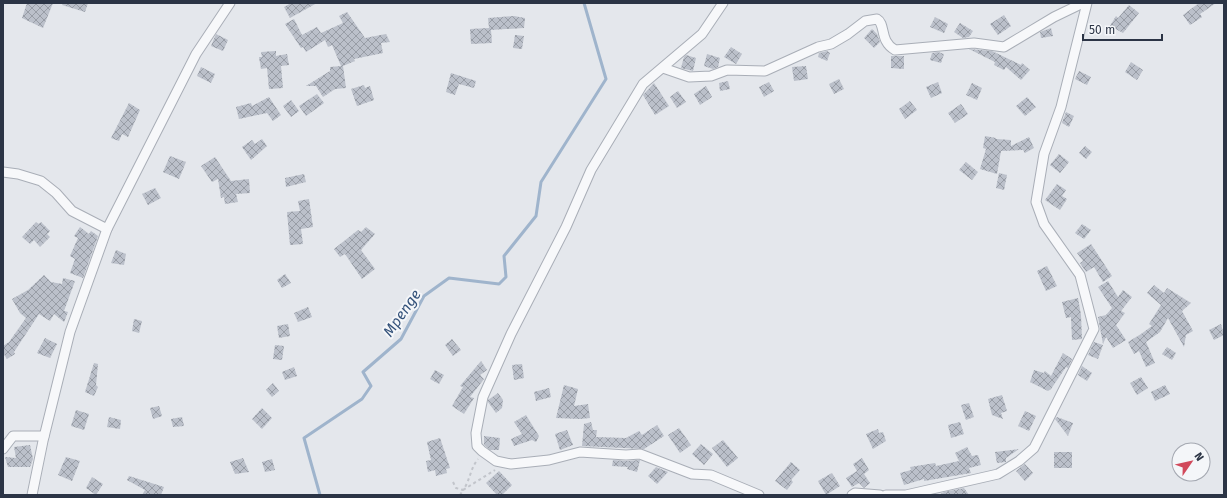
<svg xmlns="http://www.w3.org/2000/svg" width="1227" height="498" font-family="'Fira Sans',sans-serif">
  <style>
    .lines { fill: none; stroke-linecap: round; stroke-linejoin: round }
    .stream { stroke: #9fb4cc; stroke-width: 3 }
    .building { fill: url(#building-cross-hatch) }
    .street-casing { stroke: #a9aeb7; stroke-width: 11 }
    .path { stroke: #c2c5cb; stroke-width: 2; stroke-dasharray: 3 3; stroke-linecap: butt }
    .street { stroke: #f7f8fa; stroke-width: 9 }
    .labels { text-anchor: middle; stroke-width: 4; stroke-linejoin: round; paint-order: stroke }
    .water-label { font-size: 15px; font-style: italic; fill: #34527a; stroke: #f4f6f9 }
  </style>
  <defs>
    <pattern id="building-cross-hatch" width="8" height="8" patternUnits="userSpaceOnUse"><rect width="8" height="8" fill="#bbc0ca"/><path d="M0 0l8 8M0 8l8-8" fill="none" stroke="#989da6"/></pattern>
  </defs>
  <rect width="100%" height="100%" fill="#e4e7ec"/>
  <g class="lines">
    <path class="stream" d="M320 495 304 438 362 399 371 386 363 372 401 339 424 296 449 278 499 284 506 277 504 256 536 216 541 182 606 79 584 3"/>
  </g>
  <g class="building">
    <path d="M27 3H53L43 28 22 18Z"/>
    <path d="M63 3H88L85 12 62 5Z"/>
    <path d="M291 3H317L290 18 284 7Z"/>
    <path d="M1199 3H1216L1200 14 1202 17 1190 25 1183 15Z"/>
    <path d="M1129 5 1139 13 1123 33 1110 26 1116 16 1118 18Z"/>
    <path d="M347 12 365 38 386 34 390 42 381 43 383 53 354 59 355 61 343 66 346 88 335 89 323 97 316 86H306L330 71V67L341 66 332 45 328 47 325 40 306 52 303 47 301 48 285 24 294 19 302 35 317 27 321 33 343 23 339 16Z"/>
    <path d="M1004 15 1011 26 998 35 990 24Z"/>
    <path d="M514 16 525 18 524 28 491 30 492 43 471 44 470 29 489 28 488 18Z"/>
    <path d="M935 17 948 24 944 33 930 27Z"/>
    <path d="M960 23 973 31 969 37 963 38 954 32Z"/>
    <path d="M1051 28 1053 36 1041 38 1040 32Z"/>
    <path d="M872 29 877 34 880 42 874 48 864 38Z"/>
    <path d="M216 34 228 40 223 51 211 46Z"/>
    <path d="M515 35 524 36 522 49 513 48Z"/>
    <path d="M731 47 742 54 736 64 724 57Z"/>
    <path d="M969 49 992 51 1021 65 1022 63 1030 70 1021 80 1006 67 1004 70 994 65 995 62Z"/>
    <path d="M276 51V56L287 54 289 65 281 66 283 88 269 89 267 68 261 69 259 57H262L261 52Z"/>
    <path d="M827 51 830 53 827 61 818 57 819 53Z"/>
    <path d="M938 52 944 54 941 63 930 60 932 53Z"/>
    <path d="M707 54 720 58 718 67 713 69 704 66Z"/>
    <path d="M686 55 696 58 693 71 681 68 684 57Z"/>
    <path d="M891 56H904V69L891 68Z"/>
    <path d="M1131 62 1143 70 1137 80 1125 72Z"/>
    <path d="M806 66 808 79 794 81 792 67Z"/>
    <path d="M201 67 215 74 211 83 197 76Z"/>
    <path d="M1079 71 1091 77 1087 85 1075 79Z"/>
    <path d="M451 73 476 81 474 88 459 84 455 95 446 92Z"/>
    <path d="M839 79 844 89 834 94 829 84Z"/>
    <path d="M728 81 730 89 720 91 719 83Z"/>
    <path d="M769 82 774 91 764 97 759 87Z"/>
    <path d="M938 82 942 93 931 98 926 87Z"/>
    <path d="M654 83 669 106 655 115 643 95Z"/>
    <path d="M972 83 982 88 977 100 966 95Z"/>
    <path d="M364 85 365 88 370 86 374 100 357 106 351 89Z"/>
    <path d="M706 86 712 97 700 105 694 94Z"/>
    <path d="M678 91 686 102 677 108 670 97Z"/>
    <path d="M317 94 324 103 306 116 299 106Z"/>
    <path d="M269 97 281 115 273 121 267 113 239 119 236 107 251 103 252 106Z"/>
    <path d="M1027 97 1036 107 1025 116 1016 106Z"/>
    <path d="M291 100 299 111 291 117 283 106Z"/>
    <path d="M910 101 917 110 905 119 899 109Z"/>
    <path d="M129 103 140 110 128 137 122 134 119 141 111 138Z"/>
    <path d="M961 104 968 114 955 123 948 113Z"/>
    <path d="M1066 112 1074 116 1069 127 1062 123Z"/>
    <path d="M985 136 996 138V139L1011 140V146L1029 137 1034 148 1025 153 1023 150 1001 151 997 174 980 169 986 149 983 148Z"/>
    <path d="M262 139 267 146 251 160 242 147 252 140 255 144Z"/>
    <path d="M1085 146 1092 152 1086 159 1079 153Z"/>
    <path d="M1059 154 1069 162 1060 173 1050 165Z"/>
    <path d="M170 156 186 162 179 179 163 172Z"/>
    <path d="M215 157 231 181 249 179 250 193 236 194 238 202 225 204 224 197 221 198 218 179 212 182 201 166Z"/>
    <path d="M966 162 978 172 972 180 959 170Z"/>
    <path d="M999 173 1007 175 1004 190 996 188Z"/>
    <path d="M304 174 306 182 286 187 285 178Z"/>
    <path d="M1057 184 1066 190 1062 196 1067 199 1060 210 1045 200Z"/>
    <path d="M155 188 161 198 148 205 142 194Z"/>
    <path d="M309 199 313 227 301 229 303 244 290 245 287 212 300 211 298 201Z"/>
    <path d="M36 222 39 224 41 222 50 231 47 234 50 237 40 247 34 240 30 244 22 237Z"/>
    <path d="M1082 224 1091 230 1084 239 1075 233Z"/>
    <path d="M80 227 89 234 91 231 98 236 83 278 70 273 75 259 70 256 78 238 74 236Z"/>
    <path d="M366 227 375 234 361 250 375 269 362 279 345 254 340 257 334 249 358 230 361 232Z"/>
    <path d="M1091 244 1112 276 1103 282 1094 267 1086 272 1080 263 1083 261 1077 253Z"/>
    <path d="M116 250 126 254 124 265 111 263Z"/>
    <path d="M1047 266 1057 286 1046 291 1037 271Z"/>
    <path d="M285 274 291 283 282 288 277 280Z"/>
    <path d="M44 275 51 282 62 284 63 278 75 281 64 311 68 312 64 322 54 314 50 321 39 314 14 352 15 354 7 359 3 353V346L9 342 26 318 20 313 12 299 28 290Z"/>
    <path d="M1108 281 1118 297 1123 290 1132 297 1121 311 1125 313 1116 325 1126 340 1113 348 1106 337 1103 344 1098 317 1106 315 1112 308 1098 287Z"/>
    <path d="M1154 285 1164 293 1167 288 1191 303 1182 311 1193 331 1186 335 1184 347 1168 318 1160 332 1146 342 1155 363 1146 367 1139 351 1134 354 1128 342 1141 334 1152 326 1149 324 1161 305 1147 293Z"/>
    <path d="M1078 298 1081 315 1082 339 1072 340 1071 317 1066 318 1062 302Z"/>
    <path d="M308 307 312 317 298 322 294 313Z"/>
    <path d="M134 319 142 321 139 333 132 331Z"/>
    <path d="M288 324 290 336 279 338 277 326Z"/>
    <path d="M1221 324 1224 335 1214 340 1209 330Z"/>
    <path d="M45 338 57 344 50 358 37 353Z"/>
    <path d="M452 339 461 350 453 356 445 345Z"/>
    <path d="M1094 342 1103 345 1098 359 1088 355Z"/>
    <path d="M275 345 284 346 282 360 273 359Z"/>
    <path d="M1167 347 1176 353 1172 360 1162 354Z"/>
    <path d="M1063 353 1072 359 1068 368 1066 367 1051 389 1048 391 1030 382 1034 370 1044 373 1045 371 1051 376Z"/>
    <path d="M481 361 487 370 480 375 484 379 470 397 474 398 464 414 452 406 463 387 460 386Z"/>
    <path d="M94 363 98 364 96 385 98 387 94 396 85 392Z"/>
    <path d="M522 364 524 378 514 380 512 365Z"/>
    <path d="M1082 366 1092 373 1087 381 1078 375Z"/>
    <path d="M294 367 297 376 285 380 282 372Z"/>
    <path d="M435 370 444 375 439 384 430 379Z"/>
    <path d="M1141 377 1148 388 1137 395 1130 383Z"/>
    <path d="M273 383 279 391 272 397 266 390Z"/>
    <path d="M564 385 578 389 574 406 588 404 590 418 580 419 556 418Z"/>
    <path d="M1165 385 1170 394 1155 401 1151 392Z"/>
    <path d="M549 388 551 397 536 401 534 392Z"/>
    <path d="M498 393 503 400 502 408 496 413 488 402V400Z"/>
    <path d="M1002 395 1007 411 1001 413 1003 419 992 415 988 399Z"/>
    <path d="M969 403 974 417 966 420 961 405Z"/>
    <path d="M159 406 162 416 153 419 150 408Z"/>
    <path d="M262 408 272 418 262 429 252 419Z"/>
    <path d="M76 410 89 414 84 430 71 426Z"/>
    <path d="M1025 411 1036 416 1029 431 1018 426Z"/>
    <path d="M526 415 539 436 536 442 532 440 514 446 511 439 522 434 514 422Z"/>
    <path d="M109 417 121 420 120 429 107 427Z"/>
    <path d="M182 417 184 426 173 427 171 419Z"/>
    <path d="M1057 417 1073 423 1068 436 1055 419Z"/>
    <path d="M591 422 593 430H597L596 437 626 438 639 431 642 435 657 425 664 436 644 449 582 446 584 424Z"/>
    <path d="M960 422 964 434 951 438 948 425Z"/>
    <path d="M679 428 691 445 680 453 668 435Z"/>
    <path d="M878 429 879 433 883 432 886 441 873 449 866 434Z"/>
    <path d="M567 430 573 445 560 450 555 434Z"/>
    <path d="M484 436 500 438 499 450H490L484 444Z"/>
    <path d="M440 438 450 468 446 469 447 473 436 476 435 470 428 472 426 461 431 460 427 442Z"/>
    <path d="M723 440 738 458 727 467 712 448Z"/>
    <path d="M701 444 713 454 704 465 692 454Z"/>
    <path d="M30 445 33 459 30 467H8L5 457 16 458 14 447Z"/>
    <path d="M967 447 972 456 978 455 981 465 969 468 971 473 924 481V479L904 485 900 473 911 470 910 467 935 463 936 466 959 461 955 453Z"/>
    <path d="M1019 449 1006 458V462L997 463 995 452Z"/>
    <rect x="1054" y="452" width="18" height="16"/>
    <path d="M66 457 80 461 72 481 58 475Z"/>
    <path d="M243 458 249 472 235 474 230 462Z"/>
    <path d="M862 458 869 470 864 474 870 483 864 488 859 483 852 487 846 478 857 471 853 464Z"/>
    <path d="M272 459 275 470 265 472 262 462Z"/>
    <path d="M613 460 626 461 640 460 637 472 627 469 628 467 612 466Z"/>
    <path d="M791 462 800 470 791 480 793 482 787 490 775 481Z"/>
    <path d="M1025 464 1033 473 1025 481 1016 471Z"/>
    <path d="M656 467 668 472 657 484 648 476Z"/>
    <path d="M499 471 512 485 502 495H497L486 483Z"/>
    <path d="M832 473 840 486 826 495 818 481Z"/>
    <path d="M129 476 164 487 161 495H142L145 490 127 480Z"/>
    <path d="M92 477 103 484 96 495 86 488Z"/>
    <path d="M964 488 969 495H939L944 492Z"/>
  </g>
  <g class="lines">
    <g class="street-casing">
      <g id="street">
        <path d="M723 3 702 34 643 84 591 170 566 227 511 334 483 397 476 433 477 446 482 451 496 461 511 464 549 460 580 452 626 455 640 454 692 474 711 475 759 495"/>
        <path d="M663 68 689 77 711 76 727 70 765 71 818 47 831 44 848 34 865 21 877 19C886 24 879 41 895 50L974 43 1004 47 1054 17 1083 3"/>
        <path d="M3 172 18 174 41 181 56 193 72 211 107 229"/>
        <path d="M3 449 13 436H44"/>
        <path d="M32 495 43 441 70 332 107 229 196 54 230 3"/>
        <path d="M852 495 855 493 880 495"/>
        <path d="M886 495H906L998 474 1019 461 1034 448 1094 329 1080 275 1044 224 1036 202 1044 154 1061 107 1087 3"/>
      </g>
    </g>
    <g class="path">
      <path d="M453 482 456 488 463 490C470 481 470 469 478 459"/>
      <path d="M460 495 463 490 495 470"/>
    </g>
    <use href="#street" class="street"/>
  </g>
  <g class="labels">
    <g class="water-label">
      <text transform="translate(402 313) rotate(-55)" y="5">Mpenge</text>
    </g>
  </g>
  <rect width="1227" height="498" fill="none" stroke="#2b3445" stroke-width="8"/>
  <g transform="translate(1191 462) rotate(56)"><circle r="19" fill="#f4f6f9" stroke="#a4a8b1"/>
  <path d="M0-3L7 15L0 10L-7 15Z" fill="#d1495b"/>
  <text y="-6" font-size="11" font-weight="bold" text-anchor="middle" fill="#2b3445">N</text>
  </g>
  <path d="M1083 34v6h79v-6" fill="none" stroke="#2b3445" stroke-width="2"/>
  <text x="1089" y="34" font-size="12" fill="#2b3445" stroke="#f4f6f9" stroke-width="3" paint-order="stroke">50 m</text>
</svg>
